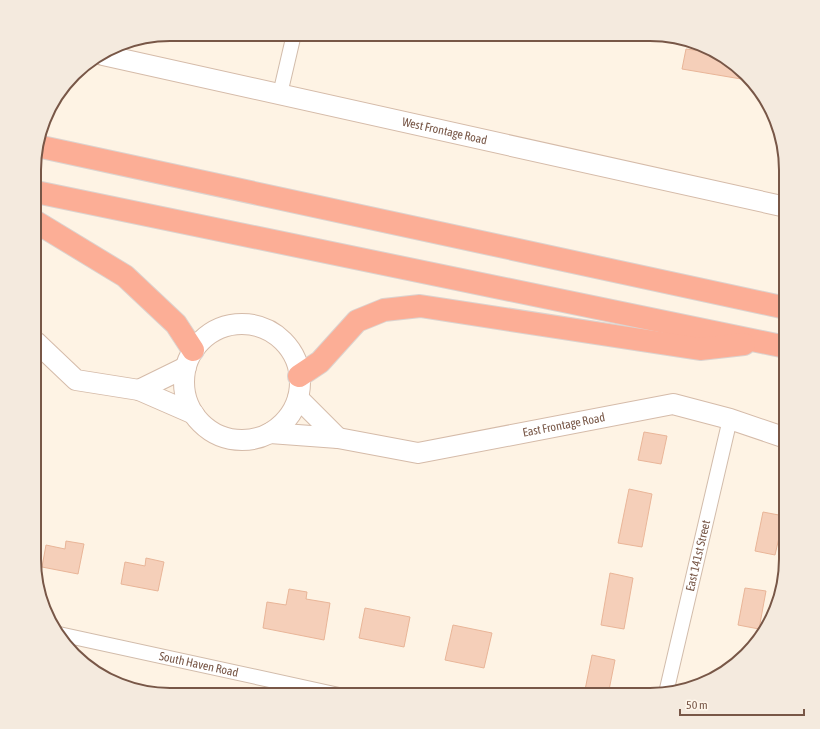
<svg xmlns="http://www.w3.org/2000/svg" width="820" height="729" font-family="'Asap Condensed',sans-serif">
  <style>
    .building { fill: #f5cfb9; stroke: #e9b598 }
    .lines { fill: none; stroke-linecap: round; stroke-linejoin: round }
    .street-casing { stroke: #d2bcab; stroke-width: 16 }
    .secondary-casing { stroke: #d5bba9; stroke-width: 22 }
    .highway-casing { stroke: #dcd3cf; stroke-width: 24 }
    .street { stroke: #fff; stroke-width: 14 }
    .secondary { stroke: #fff; stroke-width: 20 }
    .highway { stroke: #fcae96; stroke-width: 22 }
    .labels { text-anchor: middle; stroke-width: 3; stroke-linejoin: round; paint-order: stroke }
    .street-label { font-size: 12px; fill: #785747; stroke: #fff7eb }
    .rim { fill: none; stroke: #785747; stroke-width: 2 }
  </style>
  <rect width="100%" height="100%" fill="#fef3e4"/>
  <g class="building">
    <path d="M686 49 716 53 753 81 682 69Z"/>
    <path d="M644 432 667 436 661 464 638 460Z"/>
    <path d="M629 489 652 494 642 547 618 543Z"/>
    <path d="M763 512 784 516 775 555 755 551Z"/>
    <path d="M66 541 84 544 78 574 42 567 46 545 65 549Z"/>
    <path d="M786 548V559L784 568H782Z"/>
    <path d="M146 558 164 562 158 591 121 584 125 562 145 566Z"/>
    <path d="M610 573 633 578 624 629 601 625Z"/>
    <path d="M745 588 766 591 759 629 738 625Z"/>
    <path d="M289 589 307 592 306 599 330 603 324 640 263 628 267 602 286 605Z"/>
    <path d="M365 608 410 617 404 647 359 638Z"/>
    <path d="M453 625 492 633 484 668 445 660Z"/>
    <path d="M592 655 615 660 608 695H584Z"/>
    <path d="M728 662 735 664 726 669Z"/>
  </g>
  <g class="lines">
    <g class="street-casing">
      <g id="street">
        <path d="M280 94 294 34"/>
        <path id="s1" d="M59 634 339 695"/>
        <path id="s2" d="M666 693 730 419"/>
      </g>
    </g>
    <g class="secondary-casing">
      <g id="secondary">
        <path id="s3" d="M103 55 786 207"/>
        <circle cx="242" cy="382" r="58"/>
        <path d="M36 342 76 380 139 390 194 414"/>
        <path d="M139 390 186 367"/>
        <path d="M298 398 338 438"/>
        <path id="s4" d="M270 433 338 438 418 453 673 404 730 419 786 438"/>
      </g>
    </g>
    <g class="highway-casing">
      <g id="highway">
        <path d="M37 146 786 308"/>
        <path d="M36 192 786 347"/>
        <path d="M36 222 125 276 176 324 193 350"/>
        <path d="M299 376 320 362 357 321 384 310 420 306 700 349 744 344"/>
      </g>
    </g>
    <use href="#street" class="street"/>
    <use href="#secondary" class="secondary"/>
    <use href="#highway" class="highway"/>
  </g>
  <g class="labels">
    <g class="street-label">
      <text dy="4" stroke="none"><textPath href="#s3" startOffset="350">West Frontage Road</textPath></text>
      <text dy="4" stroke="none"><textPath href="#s4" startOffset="298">East Frontage Road</textPath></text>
      <text dy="4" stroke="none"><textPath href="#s2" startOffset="141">East 141st Street</textPath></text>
      <text dy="4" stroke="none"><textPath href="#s1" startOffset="143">South Haven Road</textPath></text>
    </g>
  </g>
  <path d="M0 0H820V729H0ZM170 41H650A129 129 0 0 1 779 170V559A129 129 0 0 1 650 688H170A129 129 0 0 1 41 559V170A129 129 0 0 1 170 41Z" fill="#f4eade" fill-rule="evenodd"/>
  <path class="rim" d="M170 41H650A129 129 0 0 1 779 170V559A129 129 0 0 1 650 688H170A129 129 0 0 1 41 559V170A129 129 0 0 1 170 41Z"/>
  <path d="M680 709v6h124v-6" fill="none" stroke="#785747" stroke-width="2"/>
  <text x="686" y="709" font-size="12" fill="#785747" stroke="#fff7eb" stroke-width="3" paint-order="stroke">50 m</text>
</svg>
